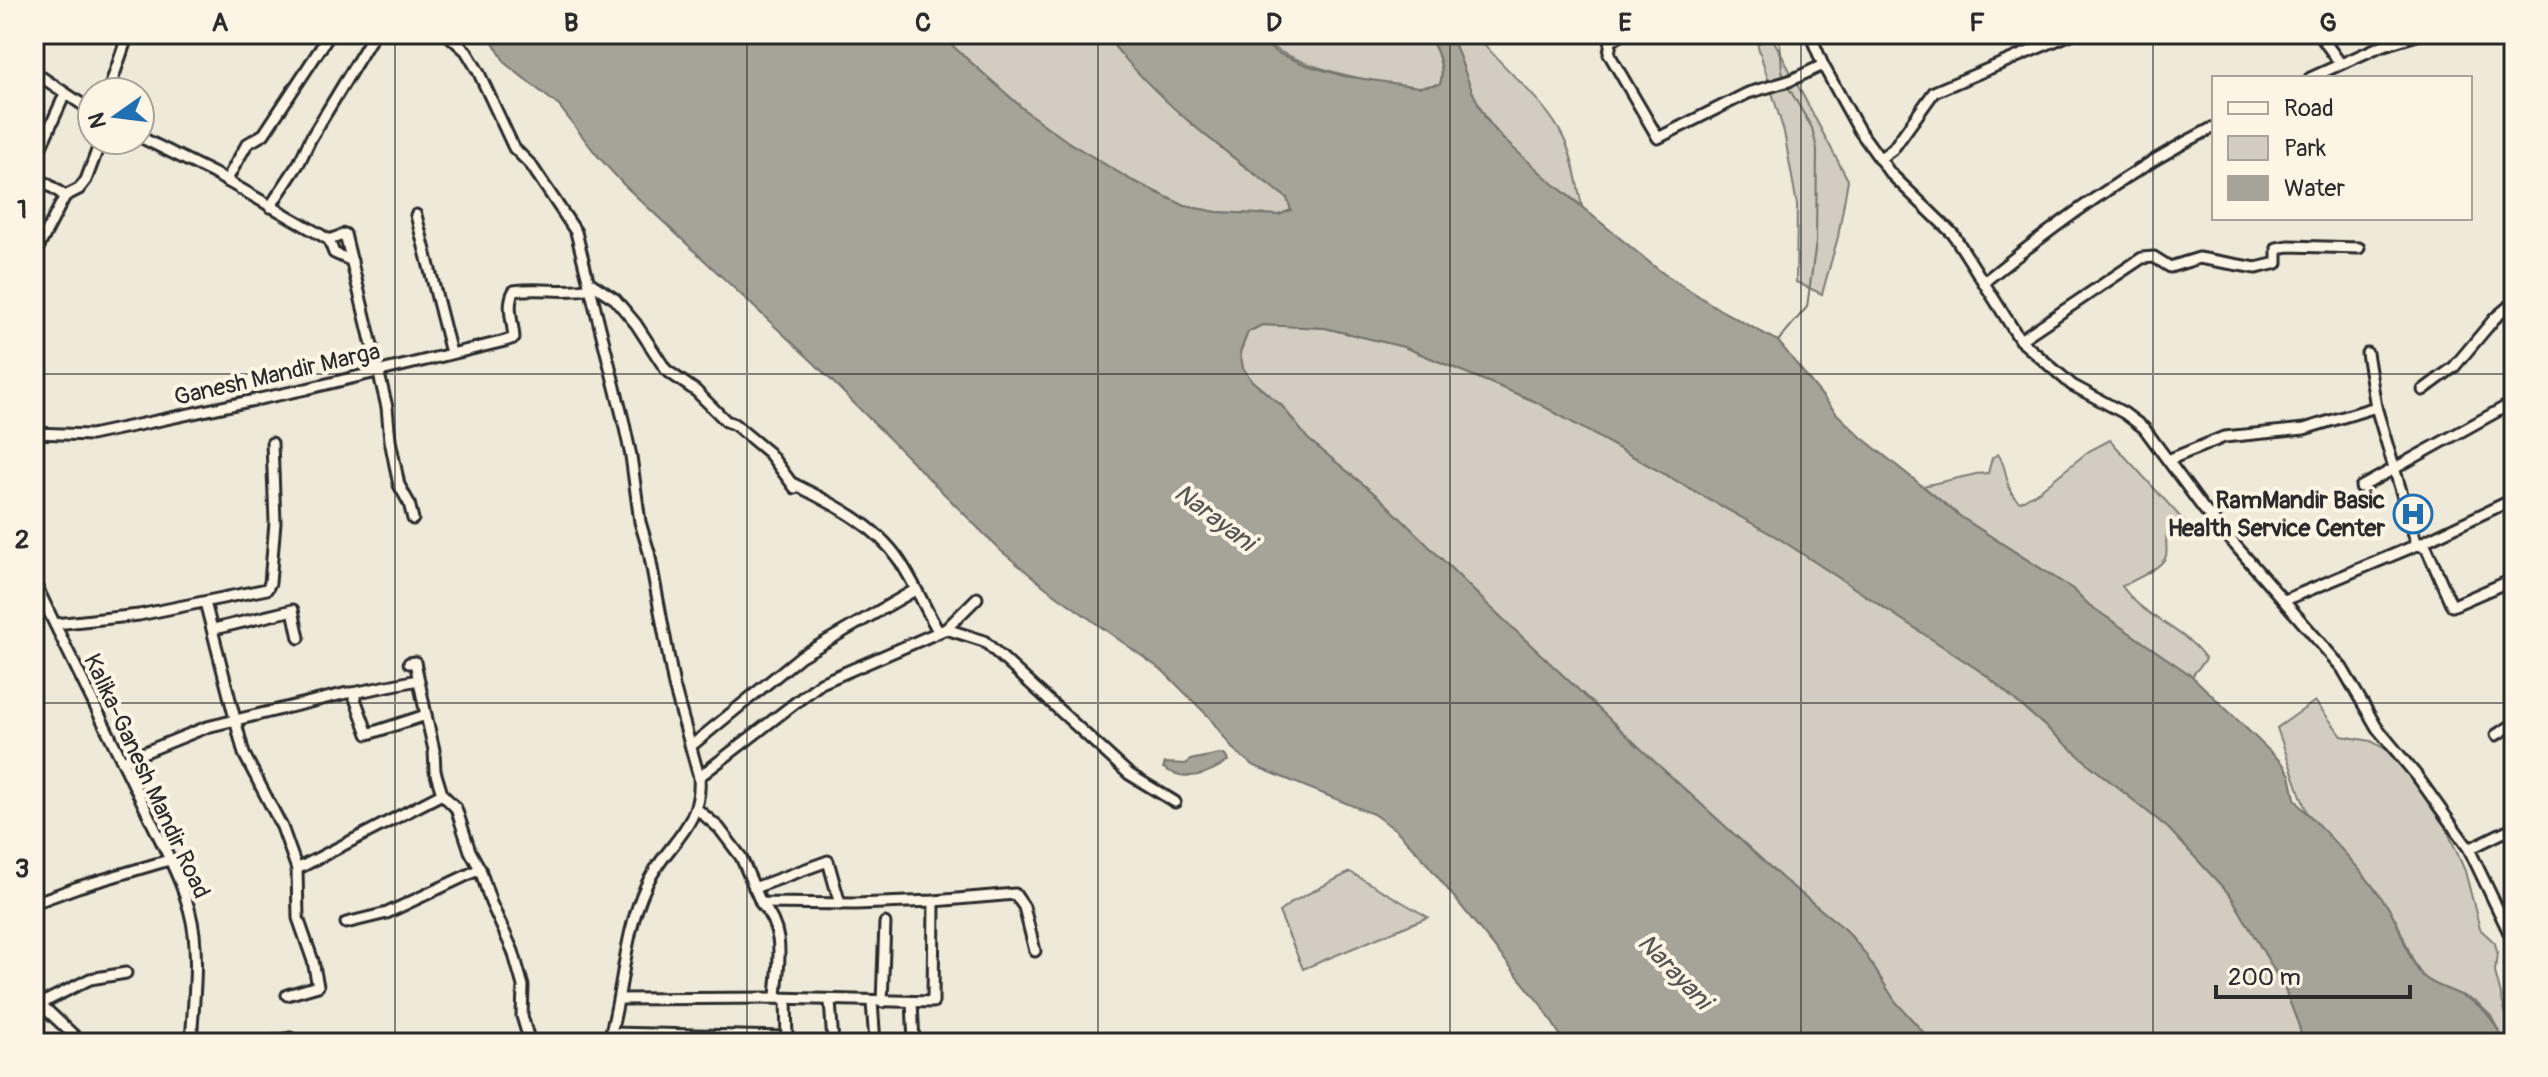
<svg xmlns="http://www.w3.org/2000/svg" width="2548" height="1077" font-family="Pangolin,sans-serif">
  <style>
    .green { fill: #d2cdc0; stroke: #7e7c76; stroke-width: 2 }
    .water { fill: #a6a399; stroke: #75736d; stroke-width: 2 }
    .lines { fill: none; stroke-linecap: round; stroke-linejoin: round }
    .stream { stroke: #75736d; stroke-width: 2 }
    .minor-casing { stroke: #2b2b2b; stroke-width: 15 }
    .minor { stroke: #fcf5e5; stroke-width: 9 }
    .grid { fill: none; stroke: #2b2b2b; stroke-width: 2; stroke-opacity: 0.55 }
    .labels { text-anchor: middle; stroke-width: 8; stroke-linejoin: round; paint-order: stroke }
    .street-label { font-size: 24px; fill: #2b2b2b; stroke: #fcf5e5 }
    .poi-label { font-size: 24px; font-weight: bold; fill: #2b2b2b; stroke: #fcf5e5; text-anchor: end }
    .water-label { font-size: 26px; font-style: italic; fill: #565552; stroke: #fcf5e5 }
    .neatline { fill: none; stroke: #2b2b2b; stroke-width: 3 }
    .grid-label { font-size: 26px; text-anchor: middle; font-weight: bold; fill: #2b2b2b }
  </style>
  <rect width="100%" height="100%" fill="#efe9da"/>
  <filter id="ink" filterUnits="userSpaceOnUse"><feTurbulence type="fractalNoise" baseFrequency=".0125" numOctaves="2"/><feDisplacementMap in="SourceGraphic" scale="16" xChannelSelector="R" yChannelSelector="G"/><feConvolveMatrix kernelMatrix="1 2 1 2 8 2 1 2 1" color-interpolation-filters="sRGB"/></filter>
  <g filter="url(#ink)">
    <g class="green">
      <path d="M939 34H1105L1118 51 1240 163 1287 198 1291 210 1279 215 1217 212 1185 206 1131 180 1068 142 1028 113Z"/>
      <path d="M1249 34H1428C1436 48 1446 68 1440 84 1422 90 1402 86 1384 83 1334 74 1292 62 1249 34Z"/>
      <path d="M1451 34H1476C1502 69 1546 100 1564 139 1574 159 1577 185 1582 206 1550 181 1510 154 1487 119 1470 94 1462 62 1451 34Z"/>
      <path d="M1758 34H1780L1773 39 1848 180 1838 237 1822 294 1796 282 1797 205 1784 132 1757 43 1761 42Z"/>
      <path d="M1262 325 1325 328 1404 347 1534 401 1780 539 1986 675 2091 766 2168 828 2231 896 2284 987 2299 1026 2303 1043H1933L1895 1001 1864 952 1846 930 1783 879 1656 763 1485 602 1381 499 1308 439 1282 406 1252 381 1243 368 1240 353 1248 332Z"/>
      <path d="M2110 440 2184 521 2168 530C2164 542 2168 547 2166 556 2163 568 2132 581 2122 586 2145 620 2184 627 2206 659L2192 676 2089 605 2074 590 1961 517 1923 486 1976 474 1988 473 1992 458 1998 454C2009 468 2004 492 2020 502L2039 491 2089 451Z"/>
      <path d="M2315 701 2342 736 2371 741 2384 748 2415 780 2445 825 2465 871 2480 929 2495 943 2497 952 2495 972 2506 1015 2514 1021V1043H2505L2491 1016 2476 1001 2433 984 2423 977 2415 965 2396 920 2386 904 2350 860 2307 813 2277 728Z"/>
      <path d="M1350 872 1428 917 1303 969 1279 912 1292 902Z"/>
    </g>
    <g class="water">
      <path d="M488 34H939L1028 113 1068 142 1131 180 1185 206 1217 212 1279 215 1291 210 1287 198C1222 150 1154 99 1105 34H1249L1278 53 1306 65 1344 76 1419 87 1440 84C1446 68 1436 48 1428 34H1451L1472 91 1486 119 1502 138 1549 180 1660 271 1722 311 1778 341 1836 413 1861 437 1961 517 2074 590 2089 605 2192 676 2283 764 2290 775 2295 798 2300 806C2330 837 2361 868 2386 904 2402 925 2405 956 2422 975 2429 983 2440 986 2449 990 2482 1003 2489 1012 2505 1043H2303L2299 1026 2284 987 2231 896 2168 828 2091 766 1986 675 1780 539 1534 401 1404 347 1325 328 1262 325 1248 332 1240 352 1243 368 1252 381 1282 406 1308 439 1381 499 1485 602 1656 763 1783 879 1846 930 1864 952 1895 1001 1933 1043H1565L1542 1006 1420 855 1396 830 1373 814 1252 765 1232 748 1209 717 1163 671 1045 587 1000 550 814 363 624 185 596 154 559 106 506 64Z"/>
      <path d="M1219 754 1225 755 1228 761C1207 775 1187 783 1163 768L1165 763 1186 764 1190 760Z"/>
    </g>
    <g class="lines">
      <g class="stream">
        <path d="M1777 34C1784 50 1779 64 1784 79"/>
        <path d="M1778 341 1807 307 1816 242 1817 149 1812 128 1787 85"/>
      </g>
      <g class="minor-casing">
        <g id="minor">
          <path d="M447 34 466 51 478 71 514 148 531 165 576 232 623 419 631 456 640 522 649 552 674 686 699 777C703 828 664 845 646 886 623 935 624 991 608 1043"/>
          <path d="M1623 34 1611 41 1609 54 1658 138 1748 93 1789 81 1823 65"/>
          <path d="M1810 34 1823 65 1859 130 1890 173 1953 234 2020 340 2072 385 2124 413 2144 428 2203 508 2342 668 2377 728 2417 776 2469 849 2514 943"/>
          <path d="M2319 34 2340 63"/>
          <path d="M34 72 92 111"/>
          <path d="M2310 78 2381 46 2420 34"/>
          <path d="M113 92 112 81 128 34"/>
          <path d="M140 137 213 173 321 235 329 240 334 253 352 261"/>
          <path d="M1879 159 1893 149 1934 92 2071 34"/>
          <path d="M34 171 40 149 65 94"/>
          <path d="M34 175 65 196"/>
          <path d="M226 181 247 144 264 134 330 34"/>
          <path d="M270 207 299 163 311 138 374 34"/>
          <path d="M416 215 451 353"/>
          <path d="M329 240 345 234 387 407 390 440 399 485 409 503 413 519"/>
          <path d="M34 256 65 196 79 189 86 180 101 140"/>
          <path d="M589 282 615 299 636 324 666 370 696 391 726 421 734 424 769 453 795 488"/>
          <path d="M1984 282C2056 224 2131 169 2214 127"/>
          <path d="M2020 340 2142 258 2154 257 2170 267 2199 258 2256 268 2277 263V248L2289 246 2359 248"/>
          <path d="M2423 390 2454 367 2495 318 2514 302"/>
          <path d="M34 433 91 435 306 389 505 341 514 338C513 322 506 305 514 291 540 287 565 294 591 288"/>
          <path d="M2168 460 2224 437 2304 429 2376 407 2367 353"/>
          <path d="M794 484C831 503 875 524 899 560 914 582 925 608 938 631"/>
          <path d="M2361 487 2514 402"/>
          <path d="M2417 545 2426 547 2452 606 2514 579"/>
          <path d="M2417 545 2514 499"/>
          <path d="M34 581C70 657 109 733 146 810 164 849 189 890 194 934 198 970 193 1007 191 1043"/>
          <path d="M2285 600 2417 545 2376 407"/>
          <path d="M205 602 244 754 282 827 297 869 298 918 313 961 318 986 287 995"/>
          <path d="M55 624 139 615 267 589 270 583 275 522 272 443"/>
          <path d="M214 629 293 610 299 638"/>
          <path d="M946 629 977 598"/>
          <path d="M409 663 415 662 426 715"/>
          <path d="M353 693 418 680"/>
          <path d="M2496 735 2514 724"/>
          <path d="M691 746 801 656 915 590"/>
          <path d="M123 761 207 727 347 693H353L368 734 426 715 434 750 435 771 442 794 456 808 470 851 480 869 491 903 513 951 523 986 522 1016 530 1043"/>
          <path d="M699 777 821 683 946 629 984 641 1129 774 1175 802"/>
          <path d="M697 809 719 828 741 857 761 903 855 904 934 901 1015 894 1024 907 1035 951"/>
          <path d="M2469 849 2514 827"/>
          <path d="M297 869 442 794"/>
          <path d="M754 888 828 861 840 904"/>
          <path d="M34 903 78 887 169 860"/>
          <path d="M761 903C787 933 778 961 776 998"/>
          <path d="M346 923 387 913 480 869"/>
          <path d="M34 998 82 1043"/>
          <path d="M619 999 776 998 933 1002 934 901"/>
          <path d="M786 999 787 1040"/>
          <path d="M830 1001 833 1043"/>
          <path d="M872 1002 875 1043"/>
          <path d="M882 1002 885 923"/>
          <path d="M912 1002 914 1043"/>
          <path d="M40 1004 90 979 126 973"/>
          <path d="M611 1033 787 1037"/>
          <path d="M263 1043 290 1038"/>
        </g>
      </g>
      <use href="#minor" class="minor"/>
    </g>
  </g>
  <path class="grid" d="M395 34V1043M747 34V1043M1098 34V1043M1450 34V1043M1801 34V1043M2153 34V1043M34 374H2514M34 703H2514"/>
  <defs>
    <g id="hospital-ring" transform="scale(2)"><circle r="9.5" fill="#fcf5e5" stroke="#1f6fb2" stroke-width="1.5"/><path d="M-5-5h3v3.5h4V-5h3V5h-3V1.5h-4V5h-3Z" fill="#1f6fb2"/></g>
  </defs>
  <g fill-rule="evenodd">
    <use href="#hospital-ring" x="2413" y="514"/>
  </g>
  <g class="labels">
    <g class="street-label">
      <text transform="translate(277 374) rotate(-13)" y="8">Ganesh Mandir Marga</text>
      <text transform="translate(147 776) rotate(65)" y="8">Kalika-Ganesh Mandir Road</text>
    </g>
    <g class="poi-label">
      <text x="2385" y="508">RamMandir Basic<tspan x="2385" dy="28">Health Service Center</tspan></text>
    </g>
    <g class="water-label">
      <text transform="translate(1215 517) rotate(37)" y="9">Narayani</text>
      <text transform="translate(1675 971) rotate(46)" y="9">Narayani</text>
    </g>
  </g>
  <rect width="2548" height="1077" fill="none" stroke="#fcf5e5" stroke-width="88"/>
  <rect x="2212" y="76" width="260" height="144" fill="#fcf5e5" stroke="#a8a49b" stroke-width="2"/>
  <rect x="2228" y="102" width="40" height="12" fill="#fcf5e5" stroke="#a8a49b" stroke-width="2"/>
  <text x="2284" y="116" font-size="24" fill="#2b2b2b">Road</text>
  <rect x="2228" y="136" width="40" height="24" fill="#d2cdc0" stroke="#a8a49b" stroke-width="2"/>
  <text x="2284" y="156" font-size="24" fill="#2b2b2b">Park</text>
  <rect x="2228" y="176" width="40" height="24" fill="#a6a399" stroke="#a8a49b" stroke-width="2"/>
  <text x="2284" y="196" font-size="24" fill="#2b2b2b">Water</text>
  <g transform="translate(116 116) rotate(256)"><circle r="38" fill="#fcf5e5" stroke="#a8a49b" stroke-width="2"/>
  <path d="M0-6L14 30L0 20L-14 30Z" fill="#1f6fb2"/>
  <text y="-12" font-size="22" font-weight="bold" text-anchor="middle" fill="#2b2b2b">N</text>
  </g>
  <path d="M2216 985v12h194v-12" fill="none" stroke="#2b2b2b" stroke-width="4"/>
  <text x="2228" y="985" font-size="24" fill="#2b2b2b" stroke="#fcf5e5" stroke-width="6" paint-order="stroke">200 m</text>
  <rect x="44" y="44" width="2460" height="989" class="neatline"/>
  <g class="grid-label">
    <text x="220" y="31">A</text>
    <text x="571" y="31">B</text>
    <text x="923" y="31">C</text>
    <text x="1274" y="31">D</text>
    <text x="1625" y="31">E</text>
    <text x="1977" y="31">F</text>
    <text x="2328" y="31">G</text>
    <text x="22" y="218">1</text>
    <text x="22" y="548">2</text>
    <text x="22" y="877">3</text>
  </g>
</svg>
